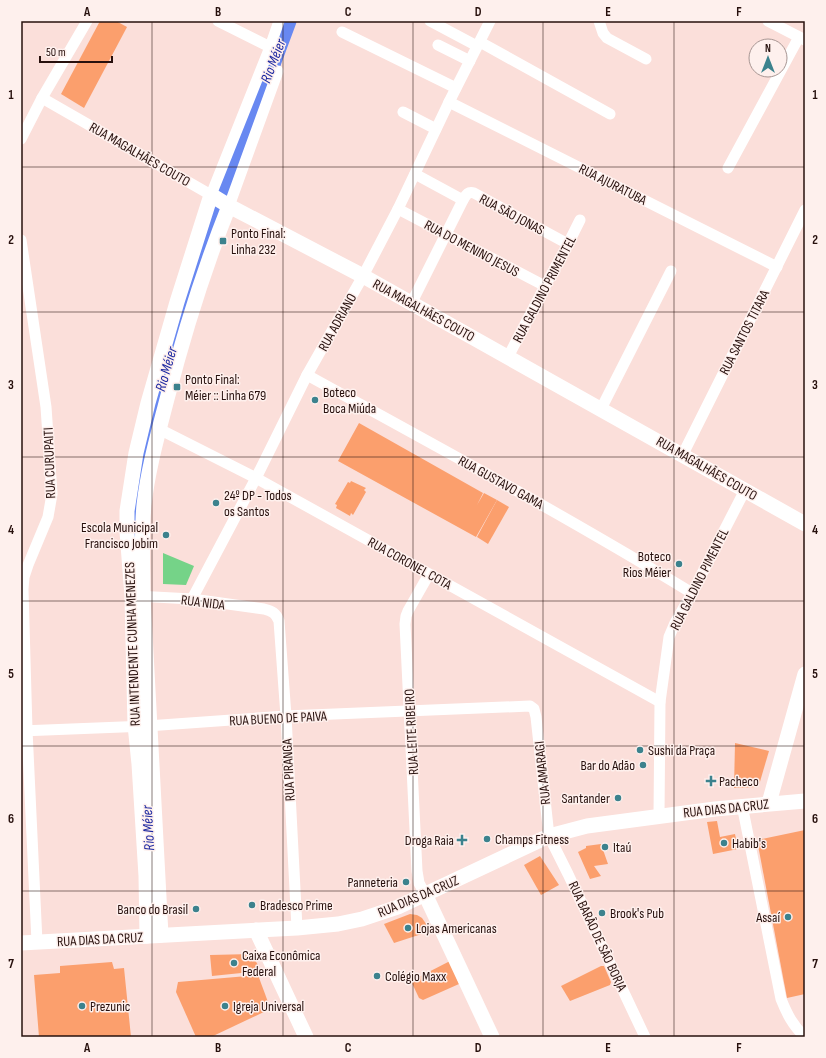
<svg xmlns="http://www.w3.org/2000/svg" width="826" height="1058" font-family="'Sofia Sans Condensed',sans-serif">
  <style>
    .green { fill: #75d388 }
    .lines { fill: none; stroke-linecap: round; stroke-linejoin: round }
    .river { stroke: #6888f1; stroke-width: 17 }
    .building { fill: #fb9f6d }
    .street { stroke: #fff; stroke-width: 11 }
    .secondary { stroke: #fff; stroke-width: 15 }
    .grid { fill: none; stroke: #27100d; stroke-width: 1; stroke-opacity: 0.55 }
    .poi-dot { fill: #3c828d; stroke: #fef0ed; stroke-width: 1.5 }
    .labels { text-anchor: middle; stroke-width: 3; stroke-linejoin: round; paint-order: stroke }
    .street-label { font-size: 14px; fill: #27100d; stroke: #fef0ed }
    .poi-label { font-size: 14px; fill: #27100d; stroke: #fef0ed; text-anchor: start }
    .water-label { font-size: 15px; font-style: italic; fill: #1c28a1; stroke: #fef0ed }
    .neatline { fill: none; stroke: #27100d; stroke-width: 1.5 }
    .grid-label { font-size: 13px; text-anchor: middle; font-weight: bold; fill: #27100d }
  </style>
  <rect width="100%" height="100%" fill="#fbdfda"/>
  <path class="green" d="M163 553 194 566 186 585 163 584Z"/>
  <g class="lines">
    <g class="river">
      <path d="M225 191 288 21"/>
      <path d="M134 533C135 480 149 428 163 378 179 321 197 265 218 210"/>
    </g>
  </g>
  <g class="building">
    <path d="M100 21H116L127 27 84 108 61 94Z"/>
    <path d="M359 423 483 493 477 505 484 493 497 500 476 537 338 461Z"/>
    <path d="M351 481 366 488 364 490 366 492 353 515 351 513 350 516 336 508 337 505 335 504 348 482 350 483Z"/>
    <path d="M497 500 509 507 488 544 477 537Z"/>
    <path d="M735 743 769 751 759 785 757 787 734 788Z"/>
    <path d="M717 821 720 837 735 834 738 849 713 854 707 822Z"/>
    <path d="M805 830V994L787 998 757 840Z"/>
    <path d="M601 844 608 864 594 866 601 876 590 879 578 852 586 848V846Z"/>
    <path d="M540 856 559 885 541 895 524 865Z"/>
    <path d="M410 914 417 915 422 918 431 931 394 943 384 924Z"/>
    <path d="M252 954 261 971 212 976 210 955Z"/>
    <path d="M450 961 459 984 423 1000 419 998 411 981Z"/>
    <path d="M112 962 114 969 124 968 131 1037H39L34 975 60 973V966Z"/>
    <path d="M601 966H604L611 982 610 985 570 1001 561 986Z"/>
    <path d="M258 975 268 1002V1010L211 1037H196L176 992 178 982Z"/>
  </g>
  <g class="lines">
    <g class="street">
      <path d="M218 21 270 47"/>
      <path d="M430 21 477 46"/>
      <path d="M599 21 603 33 607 38 646 59"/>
      <path d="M768 21 805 40"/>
      <path d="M342 32 456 88"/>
      <path d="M480 42 610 114"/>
      <path d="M438 45 470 61"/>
      <path d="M42 98 211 195 270 47 279 21"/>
      <path d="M449 102 777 267"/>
      <path d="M403 112 436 129"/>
      <path d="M21 139 42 98 87 21"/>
      <path d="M728 168 799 37"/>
      <path d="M415 174 463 200C466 195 468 191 474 193L568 244"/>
      <path d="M229 206 278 71"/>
      <path d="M398 209 545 286"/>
      <path d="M21 240 46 407 52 494 48 517 28 565 24 577 23 589 27 730 37 942"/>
      <path d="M411 304 463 200"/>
      <path d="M508 357 545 286 568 244 580 220"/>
      <path d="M307 375C436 446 566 516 692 593"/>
      <path d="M601 409 671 271"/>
      <path d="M159 429 256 478 660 702"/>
      <path d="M683 454 805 210"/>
      <path d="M136 596 192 599 264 609C272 611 276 613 279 621L286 716 297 928"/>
      <path d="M192 599 256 478 307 375 363 276 398 209 449 102 490 21"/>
      <path d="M21 731 147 726 286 716 530 706 534 709 536 717 549 836 568 874 645 1037"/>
      <path d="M742 805 781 999C787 1014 793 1026 805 1037"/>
      <path d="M659 816 660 702 669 637 675 623 692 593 745 490"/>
      <path d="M425 894 419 883 417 871 405 624 406 616 408 611 429 574"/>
    </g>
    <g class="secondary">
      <path d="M769 803 805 674"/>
      <path d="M425 894 492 1037"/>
      <path d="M256 930 306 1037"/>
      <path d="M161 935 143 596C143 565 141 535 144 505 148 469 158 434 167 399 184 333 204 269 229 206"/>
      <path d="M147 936 146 876 139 764 135 725 132 596 127 532V511L136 453 148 403 177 302 211 195 229 206 363 276 805 524"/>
      <path d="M21 943 297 928 338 924 362 919 398 907 549 836 587 826 715 809 805 801"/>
    </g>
  </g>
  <path class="grid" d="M152 21V1037M283 21V1037M413 21V1037M543 21V1037M674 21V1037M21 167H805M21 312H805M21 457H805M21 601H805M21 746H805M21 891H805"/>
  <g class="poi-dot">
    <rect x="219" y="237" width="8" height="8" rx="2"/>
    <rect x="173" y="383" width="8" height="8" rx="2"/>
    <circle cx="315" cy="400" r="4"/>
    <circle cx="216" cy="503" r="4"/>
    <circle cx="166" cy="535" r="4"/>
    <circle cx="679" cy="564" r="4"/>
    <circle cx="640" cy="750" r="4"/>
    <circle cx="643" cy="765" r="4"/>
    <path d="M709 775h4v4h4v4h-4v4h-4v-4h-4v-4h4z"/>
    <circle cx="618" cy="798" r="4"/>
    <circle cx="487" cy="839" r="4"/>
    <path d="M460 834h4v4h4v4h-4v4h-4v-4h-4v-4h4z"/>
    <circle cx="724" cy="843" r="4"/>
    <circle cx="605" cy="847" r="4"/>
    <circle cx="406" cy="882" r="4"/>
    <circle cx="252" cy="905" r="4"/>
    <circle cx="196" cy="909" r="4"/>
    <circle cx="602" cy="913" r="4"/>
    <circle cx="788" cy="917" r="4"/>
    <circle cx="408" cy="928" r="4"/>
    <circle cx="234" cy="963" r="4"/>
    <circle cx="377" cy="976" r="4"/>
    <circle cx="82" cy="1006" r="4"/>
    <circle cx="225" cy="1006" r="4"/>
  </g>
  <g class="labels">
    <g class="street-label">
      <text transform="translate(140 154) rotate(30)" y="5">RUA MAGALHÃES COUTO</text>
      <text transform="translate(613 184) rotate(27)" y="5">RUA AJURATUBA</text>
      <text transform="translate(512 214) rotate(28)" y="5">RUA SÃO JONAS</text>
      <text transform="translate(472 248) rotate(28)" y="5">RUA DO MENINO JESUS</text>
      <text transform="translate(544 289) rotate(-62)" y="5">RUA GALDINO PRIMENTEL</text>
      <text transform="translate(424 310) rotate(29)" y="5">RUA MAGALHÃES COUTO</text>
      <text transform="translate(337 322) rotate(-61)" y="5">RUA ADRIANO</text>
      <text transform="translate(744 332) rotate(-63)" y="5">RUA SANTOS TITARA</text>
      <text transform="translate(49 463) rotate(-92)" y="5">RUA CURUPAITI</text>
      <text transform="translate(707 468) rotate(30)" y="5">RUA MAGALHÃES COUTO</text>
      <text transform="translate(501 482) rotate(29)" y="5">RUA GUSTAVO GAMA</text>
      <text transform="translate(410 563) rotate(29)" y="5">RUA CORONEL COTA</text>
      <text transform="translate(699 579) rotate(-63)" y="5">RUA GALDINO PIMENTEL</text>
      <text transform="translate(203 602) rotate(7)" y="5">RUA NIDA</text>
      <text transform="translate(132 644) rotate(-92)" y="5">RUA INTENDENTE CUNHA MENEZES</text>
      <text transform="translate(278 718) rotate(-3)" y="5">RUA BUENO DE PAIVA</text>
      <text transform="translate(411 732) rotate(-93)" y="5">RUA LEITE RIBEIRO</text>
      <text transform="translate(288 770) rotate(-93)" y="5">RUA PIRANGA</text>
      <text transform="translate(542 773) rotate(-96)" y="5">RUA AMARAGI</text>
      <text transform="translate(726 808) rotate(-6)" y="5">RUA DIAS DA CRUZ</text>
      <text transform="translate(418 896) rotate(-23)" y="5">RUA DIAS DA CRUZ</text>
      <text transform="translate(598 936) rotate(65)" y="5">RUA BARÃO DE SÃO BORJA</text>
      <text transform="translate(100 939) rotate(-3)" y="5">RUA DIAS DA CRUZ</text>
    </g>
    <g class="poi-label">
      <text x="231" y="238">Ponto Final:<tspan x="231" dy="16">Linha 232</tspan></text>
      <text x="185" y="384">Ponto Final:<tspan x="185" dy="16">Méier :: Linha 679</tspan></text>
      <text x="323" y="397">Boteco<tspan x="323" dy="16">Boca Miúda</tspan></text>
      <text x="224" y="500">24º DP - Todos<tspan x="224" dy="16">os Santos</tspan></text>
      <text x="158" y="532" text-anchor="end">Escola Municipal<tspan x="158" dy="16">Francisco Jobim</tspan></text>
      <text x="671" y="561" text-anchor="end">Boteco<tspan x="671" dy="16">Rios Méier</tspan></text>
      <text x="648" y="755">Sushi da Praça</text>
      <text x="635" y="770" text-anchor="end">Bar do Adão</text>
      <text x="719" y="786">Pacheco</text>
      <text x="610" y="803" text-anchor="end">Santander</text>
      <text x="495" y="844">Champs Fitness</text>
      <text x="454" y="845" text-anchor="end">Droga Raia</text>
      <text x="732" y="848">Habib's</text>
      <text x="613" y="852">Itaú</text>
      <text x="398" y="887" text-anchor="end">Panneteria</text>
      <text x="260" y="910">Bradesco Prime</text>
      <text x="188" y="914" text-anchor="end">Banco do Brasil</text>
      <text x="610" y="918">Brook's Pub</text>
      <text x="780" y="922" text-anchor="end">Assaí</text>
      <text x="416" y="933">Lojas Americanas</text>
      <text x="242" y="960">Caixa Econômica<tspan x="242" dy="16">Federal</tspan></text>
      <text x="385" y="981">Colégio Maxx</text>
      <text x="90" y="1011">Prezunic</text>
      <text x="233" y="1011">Igreja Universal</text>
    </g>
    <g class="water-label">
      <text transform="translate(273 61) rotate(-69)" y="5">Rio Méier</text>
      <text transform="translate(166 369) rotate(-74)" y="5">Rio Méier</text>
      <text transform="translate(148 828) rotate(-93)" y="5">Rio Méier</text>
    </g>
  </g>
  <rect width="826" height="1058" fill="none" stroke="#fef0ed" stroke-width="44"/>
  <g transform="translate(768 58)"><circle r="19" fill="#fef0ed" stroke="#a89693"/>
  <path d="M0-3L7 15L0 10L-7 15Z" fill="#3c828d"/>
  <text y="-6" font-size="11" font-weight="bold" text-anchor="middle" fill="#27100d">N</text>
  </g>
  <path d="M40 56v6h72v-6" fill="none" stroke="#27100d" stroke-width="2"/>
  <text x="46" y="56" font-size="12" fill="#27100d" stroke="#fef0ed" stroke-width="3" paint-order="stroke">50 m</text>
  <rect x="22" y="22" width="782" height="1014" class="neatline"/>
  <g class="grid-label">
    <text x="87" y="16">A</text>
    <text x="218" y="16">B</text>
    <text x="348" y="16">C</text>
    <text x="478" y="16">D</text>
    <text x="608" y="16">E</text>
    <text x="739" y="16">F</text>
    <text x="11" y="99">1</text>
    <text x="815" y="99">1</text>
    <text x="11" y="244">2</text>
    <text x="815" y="244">2</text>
    <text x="11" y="389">3</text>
    <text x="815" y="389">3</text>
    <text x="11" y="534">4</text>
    <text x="815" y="534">4</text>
    <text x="11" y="678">5</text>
    <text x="815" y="678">5</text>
    <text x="11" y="823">6</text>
    <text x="815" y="823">6</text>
    <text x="11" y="968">7</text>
    <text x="815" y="968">7</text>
    <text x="87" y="1052">A</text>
    <text x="218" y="1052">B</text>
    <text x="348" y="1052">C</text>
    <text x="478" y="1052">D</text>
    <text x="608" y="1052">E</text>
    <text x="739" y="1052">F</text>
  </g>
</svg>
